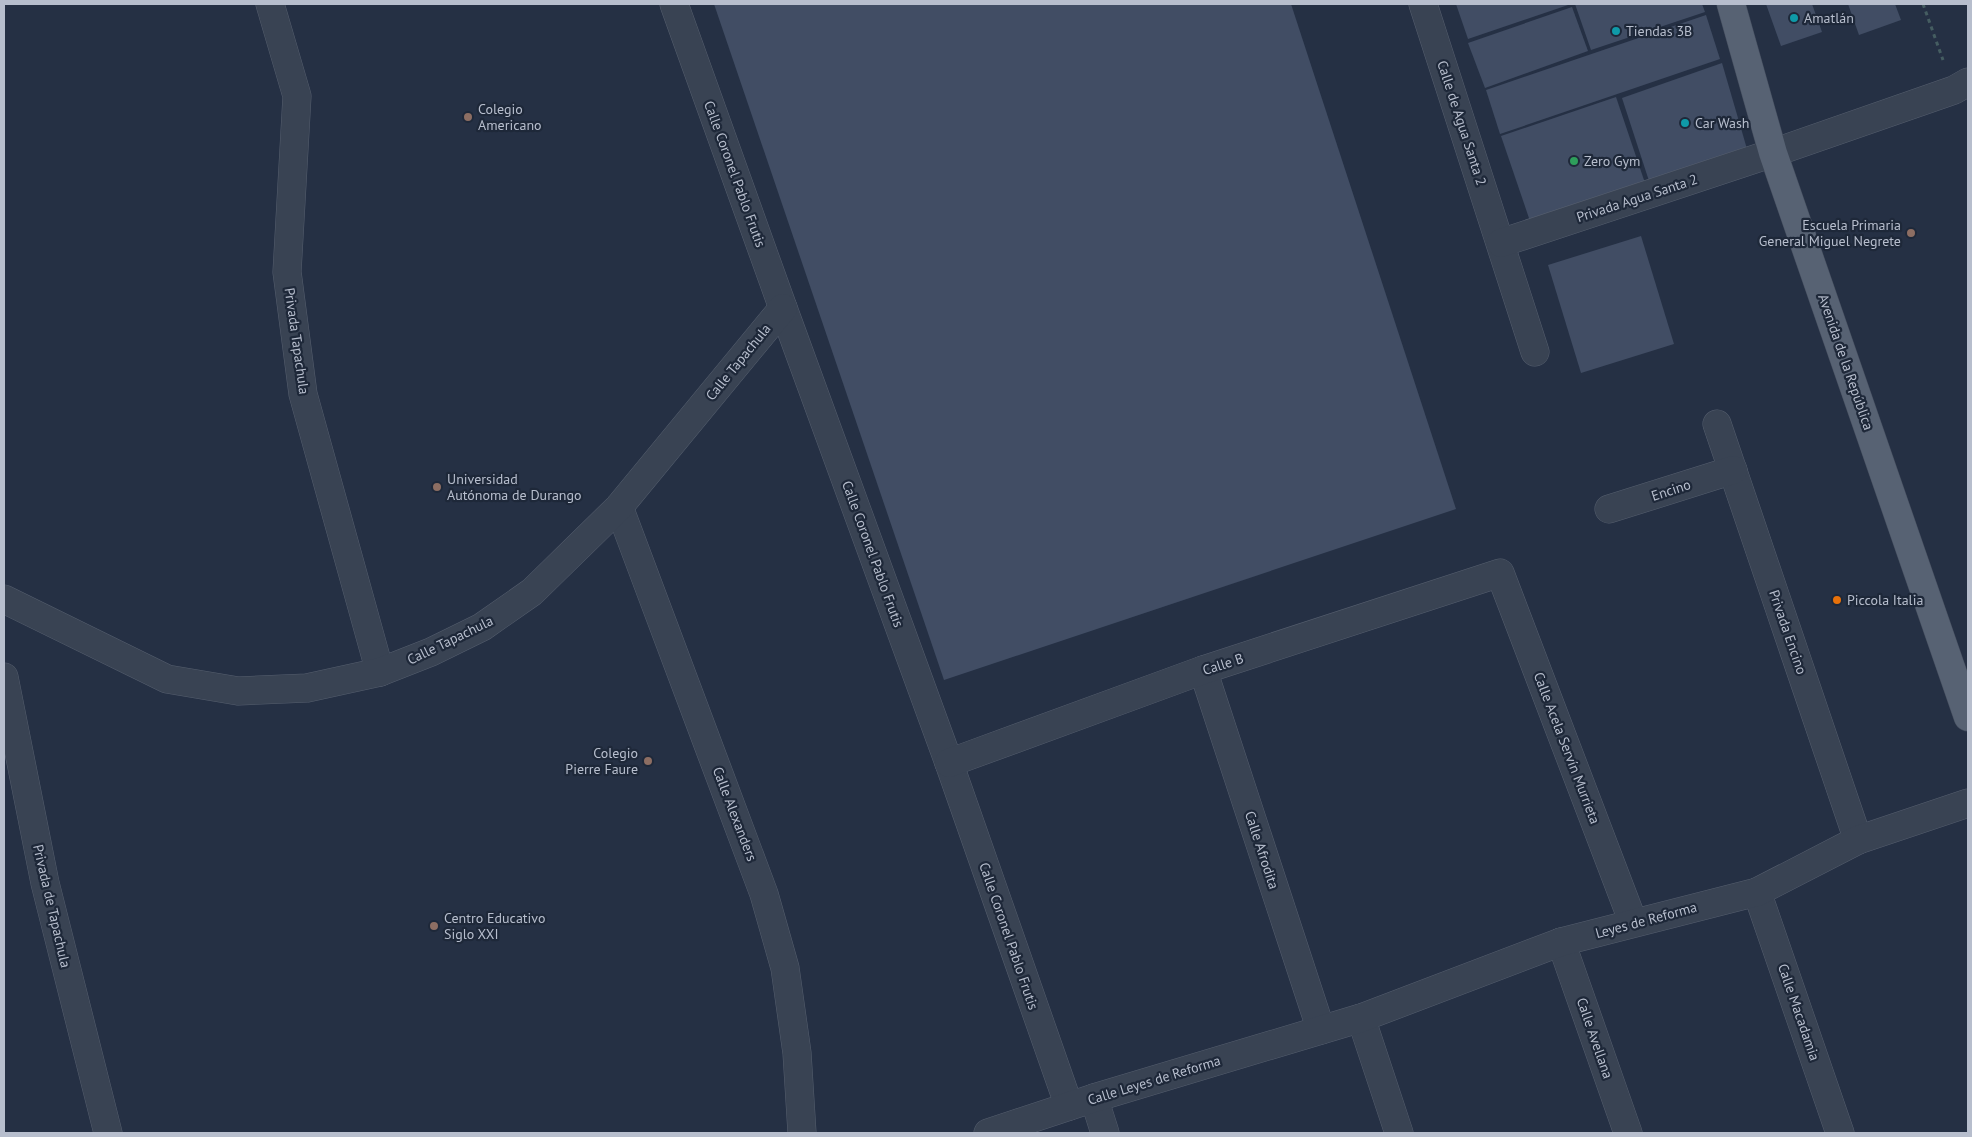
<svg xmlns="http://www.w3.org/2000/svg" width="1972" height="1137" font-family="'PT Sans',sans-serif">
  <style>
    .building { fill: #414d64 }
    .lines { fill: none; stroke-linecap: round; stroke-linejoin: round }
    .minor-casing { stroke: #555e6e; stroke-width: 29 }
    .major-casing { stroke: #434c5d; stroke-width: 29 }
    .path { stroke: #455d61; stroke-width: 3; stroke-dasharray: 4 4; stroke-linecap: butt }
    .minor { stroke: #394353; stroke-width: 28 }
    .major { stroke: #576273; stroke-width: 28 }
    .culture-dot { fill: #0f9aa8; stroke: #1e2839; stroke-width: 2 }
    .education-dot { fill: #8d6e63; stroke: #1e2839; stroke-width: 2 }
    .leisure-dot { fill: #2e9e5b; stroke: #1e2839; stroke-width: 2 }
    .food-dot { fill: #e8710a; stroke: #1e2839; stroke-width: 2 }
    .labels { text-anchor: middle; stroke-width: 4.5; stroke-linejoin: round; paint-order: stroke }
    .poi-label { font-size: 14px; fill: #b7becd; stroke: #1e2839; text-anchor: start }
    .street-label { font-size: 14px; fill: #b7becd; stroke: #1e2839 }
  </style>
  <rect width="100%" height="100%" fill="#253044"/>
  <g class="building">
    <path d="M714 4H1291L1456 509 944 680Z"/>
    <path d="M1456 4H1571L1468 39Z"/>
    <path d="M1575 4H1702L1705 12 1591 50Z"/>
    <path d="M1766 4H1812L1822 32 1781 46Z"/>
    <path d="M1848 4H1895L1901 20 1859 35Z"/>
    <path d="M1572 7 1588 51 1485 88 1468 43Z"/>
    <path d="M1706 15 1720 59 1500 134 1486 90Z"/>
    <path d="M1722 63 1747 149 1650 184 1622 98Z"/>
    <path d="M1616 97 1646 186 1531 224 1501 136Z"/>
    <path d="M1641 236 1674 344 1581 373 1548 265Z"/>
  </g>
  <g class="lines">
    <g class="minor-casing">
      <g id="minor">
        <path d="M270 4 297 96 287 272 303 394 380 672"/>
        <path d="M674 4 783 308 949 763 1069 1106"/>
        <path d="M1423 4 1535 352"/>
        <path d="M1501 243 1773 153 1954 90 1968 82"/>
        <path d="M1717 424 1858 840"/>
        <path d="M619 507 764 894 785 968 797 1053 802 1133"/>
        <path d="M1609 509 1733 470"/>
        <path d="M4 599 167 679 238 691 307 688 380 672 431 652 482 627 532 592 619 507 783 308"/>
        <path d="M1203 670 1321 1030"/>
        <path d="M4 677 45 883 108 1133"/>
        <path d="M949 763 1203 670 1500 573 1633 922"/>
        <path d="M1757 892 1840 1133"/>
        <path d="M1561 942 1628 1133"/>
        <path d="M1361 1018 1399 1133"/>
        <path d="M1094 1098 1105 1133"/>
        <path d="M988 1133 1094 1098 1361 1018 1561 942 1757 892 1858 840 1968 803"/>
      </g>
    </g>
    <g class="major-casing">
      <path id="major" d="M1731 4 1773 153 1968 717"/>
    </g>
    <path class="path" d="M1923 4 1943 60"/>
    <use href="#minor" class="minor"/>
    <use href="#major" class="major"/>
  </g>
  <g class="culture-dot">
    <circle cx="1794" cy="18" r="5"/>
    <circle cx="1616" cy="31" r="5"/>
    <circle cx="1685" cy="123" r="5"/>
  </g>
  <g class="education-dot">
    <circle cx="468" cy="117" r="5"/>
    <circle cx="1911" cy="233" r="5"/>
    <circle cx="437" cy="487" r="5"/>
    <circle cx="648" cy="761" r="5"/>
    <circle cx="434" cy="926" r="5"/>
  </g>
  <circle class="leisure-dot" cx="1574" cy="161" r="5"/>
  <circle class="food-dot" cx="1837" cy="600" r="5"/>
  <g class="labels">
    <g class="poi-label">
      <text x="1804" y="23">Amatlán</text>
      <text x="1626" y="36">Tiendas 3B</text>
      <text x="478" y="114">Colegio<tspan x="478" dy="16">Americano</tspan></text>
      <text x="1695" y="128">Car Wash</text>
      <text x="1584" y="166">Zero Gym</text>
      <text x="1901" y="230" text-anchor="end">Escuela Primaria<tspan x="1901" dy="16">General Miguel Negrete</tspan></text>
      <text x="447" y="484">Universidad<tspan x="447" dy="16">Autónoma de Durango</tspan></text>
      <text x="1847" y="605">Piccola Italia</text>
      <text x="638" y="758" text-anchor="end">Colegio<tspan x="638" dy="16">Pierre Faure</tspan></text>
      <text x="444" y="923">Centro Educativo<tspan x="444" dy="16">Siglo XXI</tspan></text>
    </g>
    <g class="street-label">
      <text transform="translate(1462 123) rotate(72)" y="5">Calle de Agua Santa 2</text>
      <text transform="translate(735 174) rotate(70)" y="5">Calle Coronel Pablo Frutis</text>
      <text transform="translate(1637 198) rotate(-18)" y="5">Privada Agua Santa 2</text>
      <text transform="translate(297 341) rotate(82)" y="5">Privada Tapachula</text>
      <text transform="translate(738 362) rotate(-51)" y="5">Calle Tapachula</text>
      <text transform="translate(1846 362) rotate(71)" y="5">Avenida de la República</text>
      <text transform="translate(1671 490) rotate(-18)" y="5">Encino</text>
      <text transform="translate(873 554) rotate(70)" y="5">Calle Coronel Pablo Frutis</text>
      <text transform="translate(1788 632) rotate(71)" y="5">Privada Encino</text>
      <text transform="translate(450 640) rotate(-26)" y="5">Calle Tapachula</text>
      <text transform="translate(1223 664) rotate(-18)" y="5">Calle B</text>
      <text transform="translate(1567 748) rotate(69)" y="5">Calle Acela Servín Murrieta</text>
      <text transform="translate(735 814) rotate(69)" y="5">Calle Alexanders</text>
      <text transform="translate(1262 850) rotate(72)" y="5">Calle Afrodita</text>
      <text transform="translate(52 906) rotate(77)" y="5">Privada de Tapachula</text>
      <text transform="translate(1646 920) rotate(-15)" y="5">Leyes de Reforma</text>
      <text transform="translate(1009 936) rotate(71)" y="5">Calle Coronel Pablo Frutis</text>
      <text transform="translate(1799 1012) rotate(71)" y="5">Calle Macadamia</text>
      <text transform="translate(1595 1038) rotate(71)" y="5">Calle Avellana</text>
      <text transform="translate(1154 1080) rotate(-17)" y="5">Calle Leyes de Reforma</text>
    </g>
  </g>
  <rect width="1972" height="1137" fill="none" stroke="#b7becd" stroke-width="10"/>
</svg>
